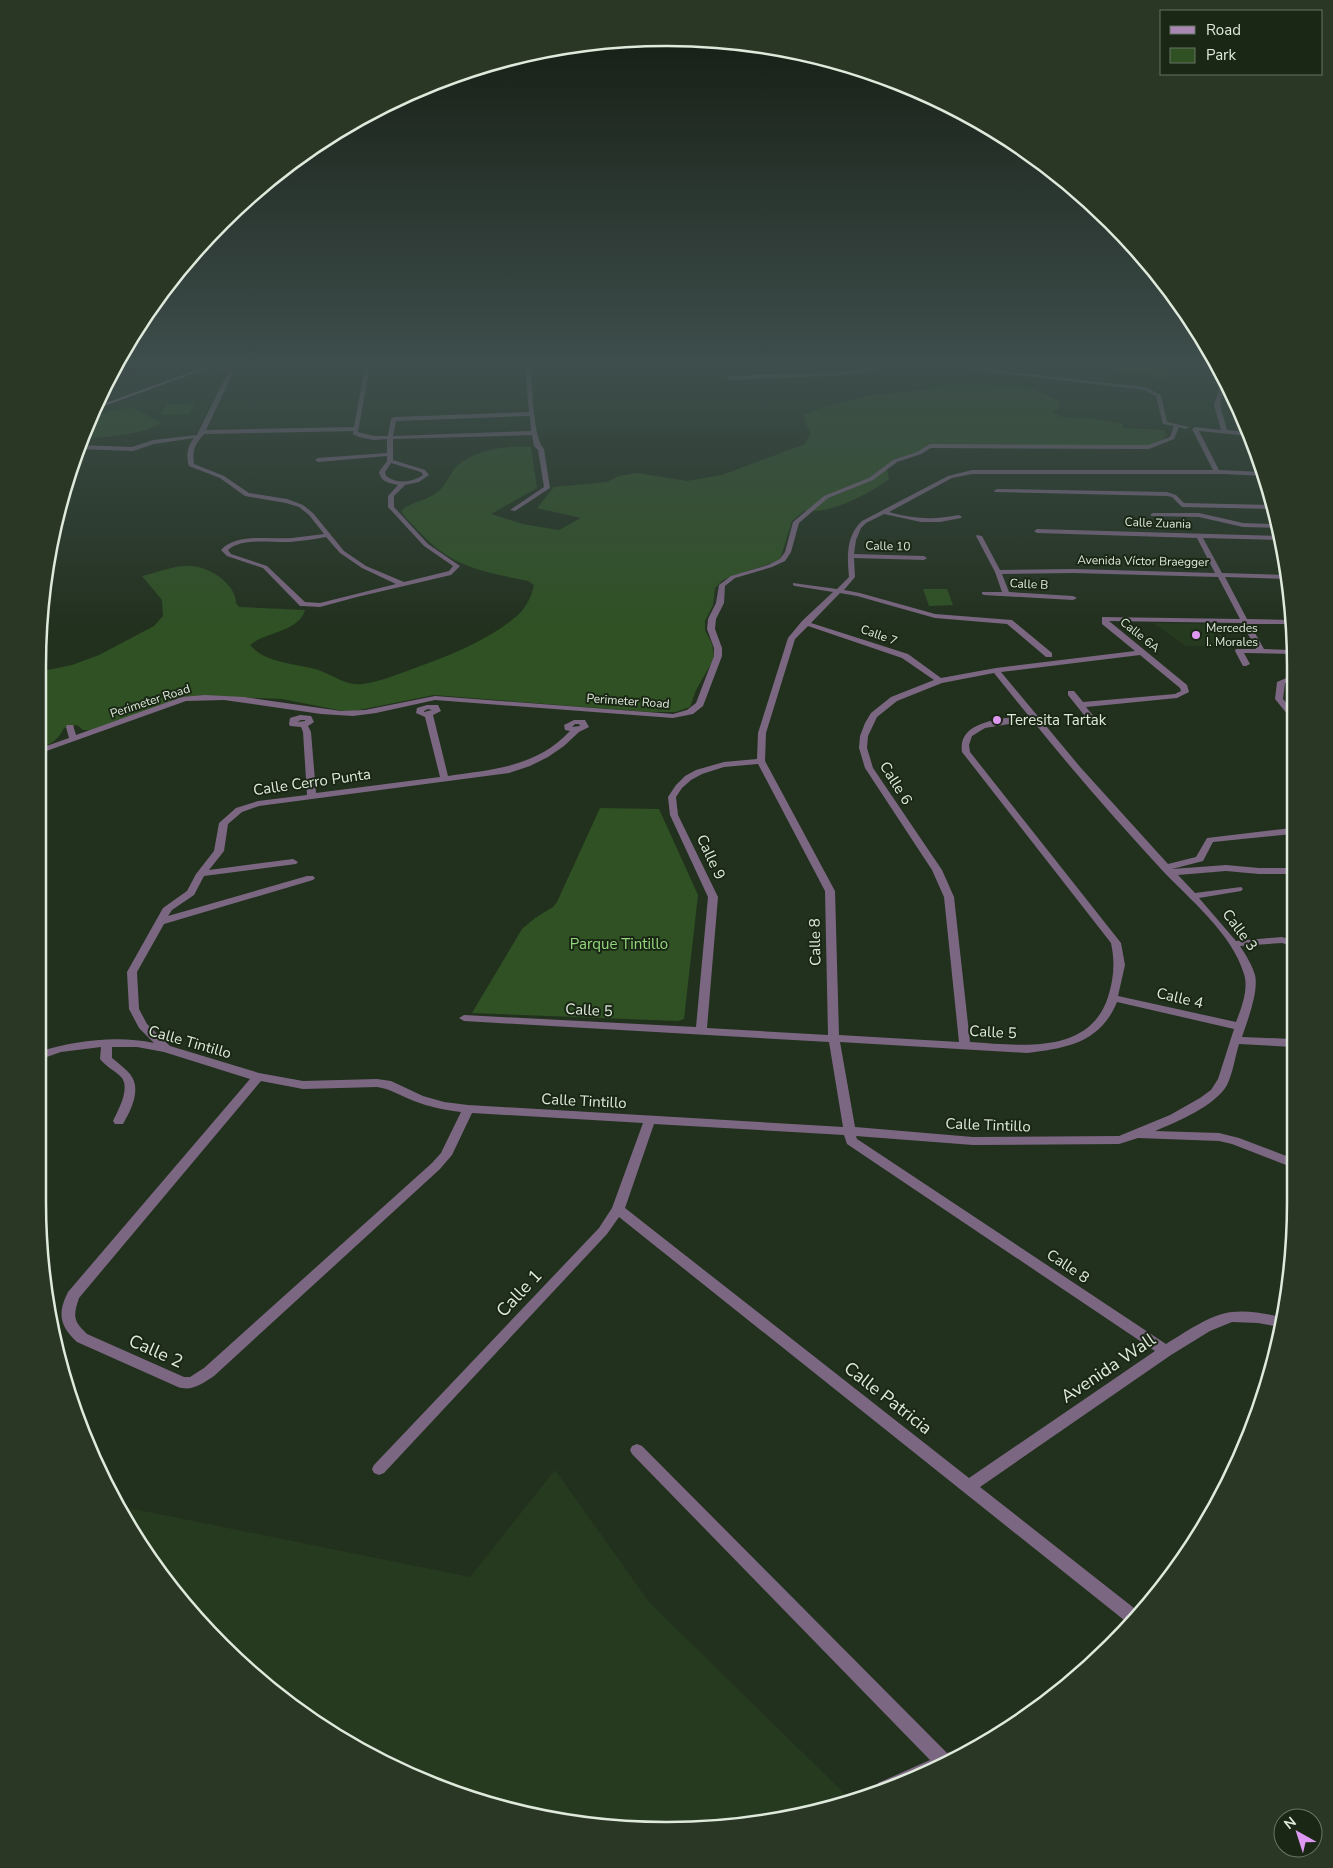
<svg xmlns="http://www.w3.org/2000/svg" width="1333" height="1868" font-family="'Nunito Sans',sans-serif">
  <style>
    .built { fill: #263a20 }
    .green { fill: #2f5124 }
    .water { fill: #25042e }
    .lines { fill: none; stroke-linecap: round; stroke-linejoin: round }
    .street { fill: #7c6782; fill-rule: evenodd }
    .secondary { fill: #a988b3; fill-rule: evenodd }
    .poi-dot { fill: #de98f2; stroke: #192714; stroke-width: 2 }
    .labels { text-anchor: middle; stroke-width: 4; stroke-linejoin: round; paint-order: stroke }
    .far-street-label { font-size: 12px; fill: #dfe9dc; stroke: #192714 }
    .far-poi-label { font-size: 12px; fill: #dfe9dc; stroke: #192714; text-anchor: start }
    .poi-label { font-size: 15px; fill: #dfe9dc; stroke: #192714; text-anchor: start }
    .street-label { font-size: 15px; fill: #dfe9dc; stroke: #192714 }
    .park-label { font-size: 15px; fill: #94d77f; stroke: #192714 }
    .near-street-label { font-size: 18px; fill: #dfe9dc; stroke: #192714 }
    .rim { fill: none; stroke: #dfe9dc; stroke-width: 2.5 }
  </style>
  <rect width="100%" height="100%" fill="#22311e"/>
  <g class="built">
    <path d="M1153 623 1216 624 1227 647 1186 646Z"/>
    <path d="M555 1470 649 1602 849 1798 749 1825H584L503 1809 389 1766 252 1674 143 1551 119 1506 470 1577Z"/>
  </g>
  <g class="green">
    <path d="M1090 366H1168L1165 378Z"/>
    <path d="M954 383 1029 387 1057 400 1061 406 1053 413C1066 421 1080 417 1095 419 1105 420 1112 423 1122 423L1124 428 1164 430 1167 435 1158 443 1143 446 934 445 896 462 887 469 889 479C867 495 831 514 804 511L792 521 780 560 731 577 723 580 715 588 713 605 705 621V630L712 644 714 655 712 662 696 690 690 707 676 712H648L434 695 354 711H343L282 699 212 696 183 701 90 730H83L77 725 64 728C58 740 51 745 38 748V672L72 665 99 655 154 626 163 616 162 600 142 576C156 573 170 567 184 566 204 563 236 582 236 603L239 607 305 610C299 632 265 632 250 645 267 665 298 663 321 671 336 677 347 686 363 684 378 682 393 676 407 671 446 657 487 642 518 615 526 608 532 595 534 585L528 581C499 575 463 569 439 550 427 541 416 528 405 517L401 511C412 501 427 501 439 491 446 485 450 473 457 466 475 449 508 445 531 447L537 488 491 514 523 524 559 530 581 518 537 508 554 487 607 482 619 476 637 473 687 481 722 475 805 444 811 432 805 423 804 415 815 410 866 396 914 391Z"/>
    <path d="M194 403 190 414 161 415 166 404Z"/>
    <path d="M132 407 161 423C144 435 108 436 87 439L83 434C87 414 115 410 132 407Z"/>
    <path d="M923 589H947L953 605 929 606Z"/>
    <path d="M600 808 659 809 698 895 684 1019 678 1021 472 1013 522 929 535 918 553 907 557 902Z"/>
  </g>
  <path class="water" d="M115 366H150L136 374 109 379Z"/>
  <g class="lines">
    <g class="street">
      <path d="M214 366H221L234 371 206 430 354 427 365 366H370L358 432 374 436H388L391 419 394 417 529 412 525 366H531C532 383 533 439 544 449L550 488 515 511 510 510 544 487 538 450 534 446 532 435 393 439V460L425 470 429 475 419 482 405 485 394 496V507L428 544 460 566 451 575 357 597 320 607 303 606H300L263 568 227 556 221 550C237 532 270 540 292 538 303 537 313 535 324 534L309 515 299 507 286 503 245 496 220 478 189 466C186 457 187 446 194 438L154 444 133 451 78 449 79 445 132 447 153 440 197 435 228 372ZM530 416 531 431 393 436 396 421ZM353 431V434L359 437 374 440 387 439V453L318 458 315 460 318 462 387 456V461L379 472C381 482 389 483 398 485L388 496V507L424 546 453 566 449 571 404 582 366 566 344 551 313 513 303 505 287 499 249 493 224 476 194 464C192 449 195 445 204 434ZM391 463 421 472 423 475C412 483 397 484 386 476L385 472ZM326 537 340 553 362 568 396 584 320 603 305 602 267 566 231 554 228 550C243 537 272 543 290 542 302 541 315 539 326 537Z"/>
      <path d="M883 366H896L849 375 729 380 726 378 729 376 849 371Z"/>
      <path d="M943 366H959L1145 387 1161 395 1167 422 1189 427 1186 429 1179 427 1174 439 1149 449 931 448 921 454 897 462 873 480 828 498 799 523 791 552 785 561 772 567 735 578 725 586 724 603 716 619 715 629 722 648V656L703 706 693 714 673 718 435 700 376 713 353 716 321 714 224 700 186 701 38 754V749L69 738 66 727 67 725H73L76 735 182 697 205 695 244 697 341 711 365 710 435 696 673 714 687 710 696 703 714 656V648L707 629 708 619 716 603 719 585 731 576 768 565 780 559 785 552 793 522 824 496 869 478 893 460 917 452 930 444 1148 445 1170 437 1174 426 1163 424 1156 396 1144 390Z"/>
      <path d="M1223 377 1226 381 1220 405 1227 430 1249 432 1250 436 1199 431 1219 470 1264 472 1265 476 1224 474H972L952 478 889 512C912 519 935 520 959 515L962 517 961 518 940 522H921L884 514 866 523 861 528 856 540 854 554 924 556 927 558 924 560 854 558 855 577 844 590 860 593 935 614 1012 620 1052 653V657H1046L1007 624 935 618 857 596 840 593 811 623 908 654 941 678 996 668 1135 651 1102 624V617L1240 619 1218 577 1074 573 1002 574 1009 592 1073 596 1077 598 1073 600 984 595 982 594V592H1002L995 572 976 536 977 535 982 536 1000 570 1074 569 1215 573 1197 538 1037 533 1034 531 1037 529 1279 536V540L1203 538 1222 573 1288 575V579L1225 577 1247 619 1290 620V624H1250L1264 649 1290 650 1291 654 1244 653 1250 664 1246 666H1243L1235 651 1236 649H1256L1242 623 1109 621 1187 685 1189 692 1177 698 1086 707 1095 718 1091 720H1088L1068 695V691H1074L1083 702 1175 694 1181 691 1180 688 1140 655 1001 672 1081 768 1168 864 1196 857 1207 838 1292 828V834L1213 842 1203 861 1172 869 1226 865 1259 868H1292V874H1259L1226 871 1178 875 1195 893 1241 887 1243 889 1241 891 1199 898 1236 941 1282 937 1292 940V946L1282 943 1240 946C1246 955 1252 965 1255 975 1259 991 1247 1022 1242 1037L1293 1039V1047L1239 1044C1235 1057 1233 1073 1227 1085 1215 1106 1177 1122 1155 1131L1219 1133 1239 1138 1294 1159V1168L1232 1144 1219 1141 1138 1138 1119 1144 973 1145 856 1136 857 1139 1166 1344C1184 1333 1211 1314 1232 1312 1248 1310 1266 1314 1282 1317L1280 1327 1258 1323 1232 1322 1210 1331 1171 1355 980 1487 1139 1612 1129 1624 619 1217 607 1234 384 1473 379 1475 374 1473 372 1469 374 1465 599 1228 612 1208 643 1123 472 1113 452 1155 440 1169 214 1376C203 1383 192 1392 178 1387L77 1342C60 1326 57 1314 68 1292L250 1079 164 1052 137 1047H112V1058C118 1063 125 1068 130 1074 142 1089 131 1110 123 1124H115L113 1121C118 1110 130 1090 122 1078 116 1071 106 1067 100 1059L101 1047 61 1052 38 1060V1052C74 1041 116 1035 154 1043L139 1028 129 1009 127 972 163 908 187 891 196 874 214 851 219 823 236 808 258 801 307 795 303 732 301 727 290 726 289 724 290 718 300 715 311 716 314 722 308 726 311 732 316 793 440 777 425 717 416 713 417 708 427 705H438L441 711 433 715 448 776C495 769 536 767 570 731L565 730 564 725 574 720H585L589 727 579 732 564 746 548 757 530 766 509 773 259 806 242 812 228 824 224 851 209 870 293 859 298 862 296 864 204 876 194 895 172 910 168 916 307 876H313L315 878 313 880 164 924 137 972 139 1009 147 1024 170 1046 259 1073 303 1081 377 1079 391 1081 423 1096 444 1102 468 1105 843 1127 829 1042 464 1021 459 1018 464 1015 696 1027 708 897 670 815 668 797 676 785 685 776 696 770 724 762 757 759 758 733 788 638 802 621 833 592 795 586 793 585V583L837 589 849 577C847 556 846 536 862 521L948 476 972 470H1213L1192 429 1195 427 1221 430 1214 405ZM808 626 902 658 934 680 891 697 871 713 865 723 860 736 859 748 865 768 932 870 944 897 959 1042 839 1035 835 891 765 761 766 733 795 639ZM994 673 1028 715C1005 719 957 719 962 752L1111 943C1115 962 1114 978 1108 997 1089 1056 1019 1045 970 1042L954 897 942 870 873 768 867 748 868 736 877 717 897 701 942 683ZM428 709 432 710 424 712V711ZM301 720H305V721L297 722ZM1032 720C1073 771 1117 821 1161 869 1189 899 1232 933 1244 974 1249 989 1241 1009 1236 1022L1118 996 1125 965 1121 943 970 752 969 745 972 736 985 728ZM575 724H579L580 726 572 727ZM758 764 825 891 828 1035 707 1028 718 897 678 815 676 797 682 788 691 780 702 774 724 767ZM1117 1002 1234 1029 1218 1079 1211 1090 1200 1098 1170 1115 1119 1136 973 1137 855 1127 840 1042 1027 1053C1067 1048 1100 1043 1117 1002ZM261 1081 303 1089 377 1087C391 1089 401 1096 414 1101 429 1107 445 1110 461 1112L441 1153 432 1163 204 1368 190 1377H184L87 1334C73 1321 73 1316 79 1298ZM654 1124 844 1135 847 1144 1155 1351 969 1478 625 1208Z"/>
      <path d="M997 489 1167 492 1176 495 1184 503 1272 505 1273 509 1182 507 1172 497 1167 496 995 492 994 491Z"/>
      <path d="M1153 513H1199L1243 523 1276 524 1277 528 1243 527 1199 517 1151 516V514Z"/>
      <path d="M1291 676V681L1285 683 1283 699 1291 708V715H1288L1275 699 1277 682Z"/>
      <path d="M38 834 41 835 47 844 43 862 38 865Z"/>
      <path d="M637 1444 642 1446 947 1753 951 1752 957 1755 958 1757 907 1783 876 1791 878 1783 930 1760 632 1454 630 1450 632 1446Z"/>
    </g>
    <path class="secondary" d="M207 366H214L93 410 95 407Z"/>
  </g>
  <linearGradient id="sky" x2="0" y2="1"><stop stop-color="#131b10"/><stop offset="0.58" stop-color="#3e4e4c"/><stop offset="1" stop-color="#3e4e4c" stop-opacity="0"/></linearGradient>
  <rect width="1333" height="628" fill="url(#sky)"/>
  <g class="poi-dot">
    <circle cx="1196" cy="635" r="5"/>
    <circle cx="997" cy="720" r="5"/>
  </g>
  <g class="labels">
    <g class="far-street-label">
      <text transform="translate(1158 523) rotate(2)" y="4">Calle Zuania</text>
      <text transform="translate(888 546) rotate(1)" y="4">Calle 10</text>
      <text transform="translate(1143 561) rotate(1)" y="4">Avenida Víctor Braegger</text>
      <text transform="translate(1029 584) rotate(3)" y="4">Calle B</text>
      <text transform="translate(879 635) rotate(20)" y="4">Calle 7</text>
      <text transform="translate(1140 635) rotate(39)" y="4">Calle 6A</text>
      <text transform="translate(150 701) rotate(-18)" y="4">Perimeter Road</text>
      <text transform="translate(628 701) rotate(4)" y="4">Perimeter Road</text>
    </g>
    <g class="far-poi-label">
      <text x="1206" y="632">Mercedes<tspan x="1206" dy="14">I. Morales</tspan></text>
    </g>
    <g class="poi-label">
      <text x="1007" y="725">Teresita Tartak</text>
    </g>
    <g class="street-label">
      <text transform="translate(312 782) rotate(-8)" y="5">Calle Cerro Punta</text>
      <text transform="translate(896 783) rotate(58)" y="5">Calle 6</text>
      <text transform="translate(711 857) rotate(65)" y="5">Calle 9</text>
      <text transform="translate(1240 930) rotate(53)" y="5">Calle 3</text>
      <text transform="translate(815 942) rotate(-91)" y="5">Calle 8</text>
      <text transform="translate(1180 998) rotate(13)" y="5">Calle 4</text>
      <text transform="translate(589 1010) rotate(3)" y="5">Calle 5</text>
      <text transform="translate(993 1032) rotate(3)" y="5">Calle 5</text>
      <text transform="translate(190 1042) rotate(16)" y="5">Calle Tintillo</text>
      <text transform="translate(584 1101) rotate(3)" y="5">Calle Tintillo</text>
      <text transform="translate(988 1125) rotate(2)" y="5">Calle Tintillo</text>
      <text transform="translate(1068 1266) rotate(34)" y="5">Calle 8</text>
    </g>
    <g class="park-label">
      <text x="619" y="949">Parque Tintillo</text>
    </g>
    <g class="near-street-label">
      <text transform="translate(519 1293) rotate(-47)" y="6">Calle 1</text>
      <text transform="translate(156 1351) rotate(24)" y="6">Calle 2</text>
      <text transform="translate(1108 1368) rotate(-34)" y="6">Avenida Wall</text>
      <text transform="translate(888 1398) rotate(38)" y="6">Calle Patricia</text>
    </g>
  </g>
  <path d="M0 0H1333V1868H0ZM666 46H667A620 620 0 0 1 1287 666V1202A620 620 0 0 1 667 1822H666A620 620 0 0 1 46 1202V666A620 620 0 0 1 666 46Z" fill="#293724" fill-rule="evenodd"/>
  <path class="rim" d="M666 46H667A620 620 0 0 1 1287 666V1202A620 620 0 0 1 667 1822H666A620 620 0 0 1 46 1202V666A620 620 0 0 1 666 46Z"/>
  <rect x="1160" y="10" width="162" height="65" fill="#192714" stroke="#687564"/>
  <rect x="1170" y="26" width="25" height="8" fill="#a988b3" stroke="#687564"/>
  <text x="1206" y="35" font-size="15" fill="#dfe9dc">Road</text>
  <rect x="1170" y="48" width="25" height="15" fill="#2f5124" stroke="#687564"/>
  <text x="1206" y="60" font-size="15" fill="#dfe9dc">Park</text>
  <g transform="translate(1298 1833) rotate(321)"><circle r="24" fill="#192714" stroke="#687564"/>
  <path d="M0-4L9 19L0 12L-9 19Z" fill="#de98f2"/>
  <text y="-8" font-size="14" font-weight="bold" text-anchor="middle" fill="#dfe9dc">N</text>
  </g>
</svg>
